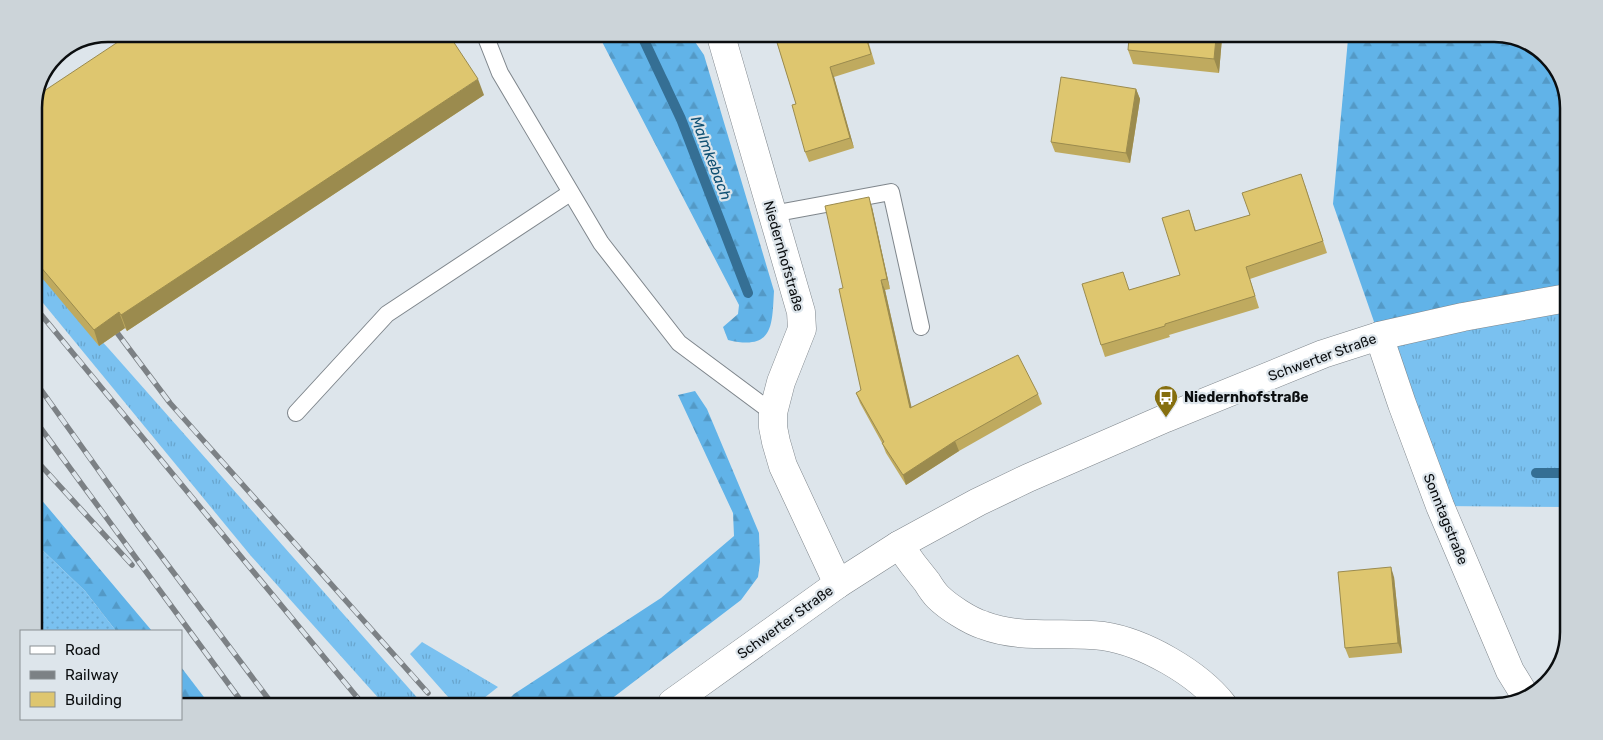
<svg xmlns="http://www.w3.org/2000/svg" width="1603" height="740" font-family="Rubik,sans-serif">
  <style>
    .grass { fill: url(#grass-tufts) }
    .forest { fill: url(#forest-firs) }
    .garden { fill: url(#garden-dots) }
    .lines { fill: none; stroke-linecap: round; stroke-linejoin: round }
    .stream { stroke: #356f94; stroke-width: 10 }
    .lane-casing { stroke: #7f868c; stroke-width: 18 }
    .street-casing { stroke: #7f868c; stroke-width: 29 }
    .secondary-casing { stroke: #7f868c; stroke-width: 29 }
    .lane { stroke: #fff; stroke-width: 16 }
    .street { stroke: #fff; stroke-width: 28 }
    .secondary { stroke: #fff; stroke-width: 28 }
    .rail-casing { stroke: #7c8185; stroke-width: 5.5 }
    .rail { stroke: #dde5eb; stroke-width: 4; stroke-dasharray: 11; stroke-linecap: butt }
    .wall { fill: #bfaa5f }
    .shaded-wall { fill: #9b8b4e }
    .building { fill: #dec66f; stroke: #9b8b4e }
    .labels { text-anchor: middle; stroke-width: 4.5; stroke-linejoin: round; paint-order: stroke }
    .street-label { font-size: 14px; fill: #0b0e10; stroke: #dde5eb }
    .poi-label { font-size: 14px; font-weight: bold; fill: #0b0e10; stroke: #dde5eb; text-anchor: start }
    .water-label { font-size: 15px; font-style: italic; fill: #115174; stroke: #dde5eb }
    .rim { fill: none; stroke: #0b0e10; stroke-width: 2.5 }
  </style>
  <defs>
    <pattern id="grass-tufts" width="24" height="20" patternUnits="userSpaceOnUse" patternTransform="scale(1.25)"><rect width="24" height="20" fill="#7ac1f0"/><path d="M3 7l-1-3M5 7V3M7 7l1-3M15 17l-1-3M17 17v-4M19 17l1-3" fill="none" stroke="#68a5cd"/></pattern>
    <pattern id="forest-firs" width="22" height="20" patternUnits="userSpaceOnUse" patternTransform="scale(1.25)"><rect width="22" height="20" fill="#61b3e8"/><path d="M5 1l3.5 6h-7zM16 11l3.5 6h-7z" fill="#5399c6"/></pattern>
    <pattern id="garden-dots" width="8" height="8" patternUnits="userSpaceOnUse" patternTransform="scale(1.25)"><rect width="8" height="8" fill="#7ac1f0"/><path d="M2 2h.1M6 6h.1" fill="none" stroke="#68a5cd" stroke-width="1.8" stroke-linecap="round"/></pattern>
  </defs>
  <rect width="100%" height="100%" fill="#dde5eb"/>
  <g class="grass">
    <path d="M34 268 109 349 421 702H382L251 556 34 292Z"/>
    <path d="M1567 298 1565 507 1440 506 1379 336Z"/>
    <path d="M422 642 498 687 479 702H443L449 698 410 654Z"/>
  </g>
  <g class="forest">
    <path d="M599 36H691L704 55 774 291C772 325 774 351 728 340L723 327 738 314 739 305Z"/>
    <path d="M1348 39 1524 40 1557 67 1569 103 1567 298 1379 336 1333 204Z"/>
    <path d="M695 391 707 409 759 533 760 562 758 577 741 600 606 703 506 702 514 694 661 598 734 536 733 513 678 395Z"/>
    <path d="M34 491 152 631H116L85 591 34 542Z"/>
    <path d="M181 667 207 701H181Z"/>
  </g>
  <path class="garden" d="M34 542 85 591 116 631H34Z"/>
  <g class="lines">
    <g class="stream">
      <path d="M642 36 681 119 748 293"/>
      <path d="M1536 473H1565"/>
    </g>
    <g class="lane-casing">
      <g id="lane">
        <path d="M485 35 500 73 601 243 679 343 773 413"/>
        <path d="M772 214 891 192 921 327"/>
        <path d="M296 413 387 314 570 193"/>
      </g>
    </g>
    <g class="street-casing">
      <g id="street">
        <path d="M721 36 801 312 802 329 781 382 773 413V427L776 442 783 466 838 584"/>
        <path d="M1379 336 1402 404 1440 506 1510 671 1526 697"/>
        <path d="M899 545C908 558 917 570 927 582 930 587 934 593 938 597 948 607 970 621 983 625 1022 640 1063 631 1103 636 1144 642 1198 673 1223 705"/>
      </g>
    </g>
    <g class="secondary-casing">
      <path id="secondary" d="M672 703 838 584 899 545 978 502 1028 478 1166 418 1323 354 1379 336 1463 317 1567 298"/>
    </g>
    <use href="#lane" class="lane"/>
    <use href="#street" class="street"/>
    <use href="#secondary" class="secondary"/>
    <g class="rail-casing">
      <g id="rail">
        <path d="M34 306 361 702"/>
        <path d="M109 322 170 403 428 693"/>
        <path d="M34 380 137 524 270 701"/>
        <path d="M34 419 241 701"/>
        <path d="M34 458 132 565"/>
      </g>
    </g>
    <use href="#rail" class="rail"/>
  </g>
  <g class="wall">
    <path d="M775 36 867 37 875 64 834 77 854 148 809 162 805 152 796 104Z"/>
    <path d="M1222 38 1219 73 1133 64 1128 50Z"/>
    <path d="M1136 89 1140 99 1130 163 1055 152 1051 142Z"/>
    <path d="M484 95 127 331 125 328 99 346 37 272 34 267V103Z"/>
    <path d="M1305 185 1327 253 1250 279 1259 308 1169 335 1170 337 1105 357 1101 345 1129 290 1180 275 1189 210 1196 231 1250 215Z"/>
    <path d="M872 207 890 289 885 290 911 407 1038 394 1042 404 959 451 906 485 886 453 882 443 860 403 856 393 861 390 843 288Z"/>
    <path d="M1394 577 1402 653 1349 658 1345 648Z"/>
  </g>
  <g class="shaded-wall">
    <path d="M1216 38H1222L1219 73 1214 59Z"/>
    <path d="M830 67 834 77 854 148 850 138Z"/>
    <path d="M478 79 484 95 127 331 121 315Z"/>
    <path d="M1136 89 1140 99 1130 163 1126 153Z"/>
    <path d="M869 197 872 207 890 289 887 279Z"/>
    <path d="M881 280 885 290 914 418 910 408Z"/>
    <path d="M119 312 125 328 99 346 94 330Z"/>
    <path d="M955 441 959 451 906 485 903 475Z"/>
    <path d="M1391 567 1394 577 1402 653 1398 643Z"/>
  </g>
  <g class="building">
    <path d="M130 34 449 35 478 79 121 315 119 312 94 330 34 259V103L38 95Z"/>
    <path d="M775 36 866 37 871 54 830 67 850 138 805 152 792 105 796 104Z"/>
    <path d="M1129 38H1216L1214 59 1128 50Z"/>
    <path d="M1061 77 1136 89 1126 153 1051 142Z"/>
    <path d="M1301 174 1323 241 1246 267 1255 296 1165 324V326L1101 345 1082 284 1123 272 1129 290 1180 275 1162 218 1189 210 1195 231 1250 215 1242 193Z"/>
    <path d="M869 197 887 279 881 280 910 408 1018 355 1038 394 955 441 903 475 882 443 884 442 856 393 861 390 839 289 843 288 825 206Z"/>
    <path d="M1391 567 1398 643 1345 648 1338 572Z"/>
  </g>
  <defs>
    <g id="bus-pin" transform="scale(1.25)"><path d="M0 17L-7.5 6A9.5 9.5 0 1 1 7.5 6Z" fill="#866f0f" stroke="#dde5eb"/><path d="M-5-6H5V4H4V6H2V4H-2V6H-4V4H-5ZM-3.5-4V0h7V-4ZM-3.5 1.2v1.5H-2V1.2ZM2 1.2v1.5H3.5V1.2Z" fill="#fff"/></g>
  </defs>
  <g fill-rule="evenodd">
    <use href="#bus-pin" x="1166" y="397"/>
  </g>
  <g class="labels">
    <g class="street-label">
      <text transform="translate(784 256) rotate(74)" y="5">Niedernhofstraße</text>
      <text transform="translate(1322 357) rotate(-20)" y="5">Schwerter Straße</text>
      <text transform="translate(1446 519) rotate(68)" y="5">Sonntagstraße</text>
      <text transform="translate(785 622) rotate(-36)" y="5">Schwerter Straße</text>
    </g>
    <g class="poi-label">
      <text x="1184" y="402">Niedernhofstraße</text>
    </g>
    <g class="water-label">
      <text transform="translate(711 158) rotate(69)" y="5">Malmkebach</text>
    </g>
  </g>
  <path d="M0 0H1603V740H0ZM108 42H1494A66 66 0 0 1 1560 108V632A66 66 0 0 1 1494 698H108A66 66 0 0 1 42 632V108A66 66 0 0 1 108 42Z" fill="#ccd4d9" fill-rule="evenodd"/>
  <path class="rim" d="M108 42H1494A66 66 0 0 1 1560 108V632A66 66 0 0 1 1494 698H108A66 66 0 0 1 42 632V108A66 66 0 0 1 108 42Z"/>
  <rect x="20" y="630" width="162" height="90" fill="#dde5eb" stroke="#898f93"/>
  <rect x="30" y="646" width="25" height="8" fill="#ffffff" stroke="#898f93"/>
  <text x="65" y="655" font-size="15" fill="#0b0e10">Road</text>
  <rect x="30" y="671" width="25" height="8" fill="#7c8185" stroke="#898f93"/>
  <text x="65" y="680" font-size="15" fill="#0b0e10">Railway</text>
  <rect x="30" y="692" width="25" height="15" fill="#dec66f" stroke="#898f93"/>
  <text x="65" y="705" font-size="15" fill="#0b0e10">Building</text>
</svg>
